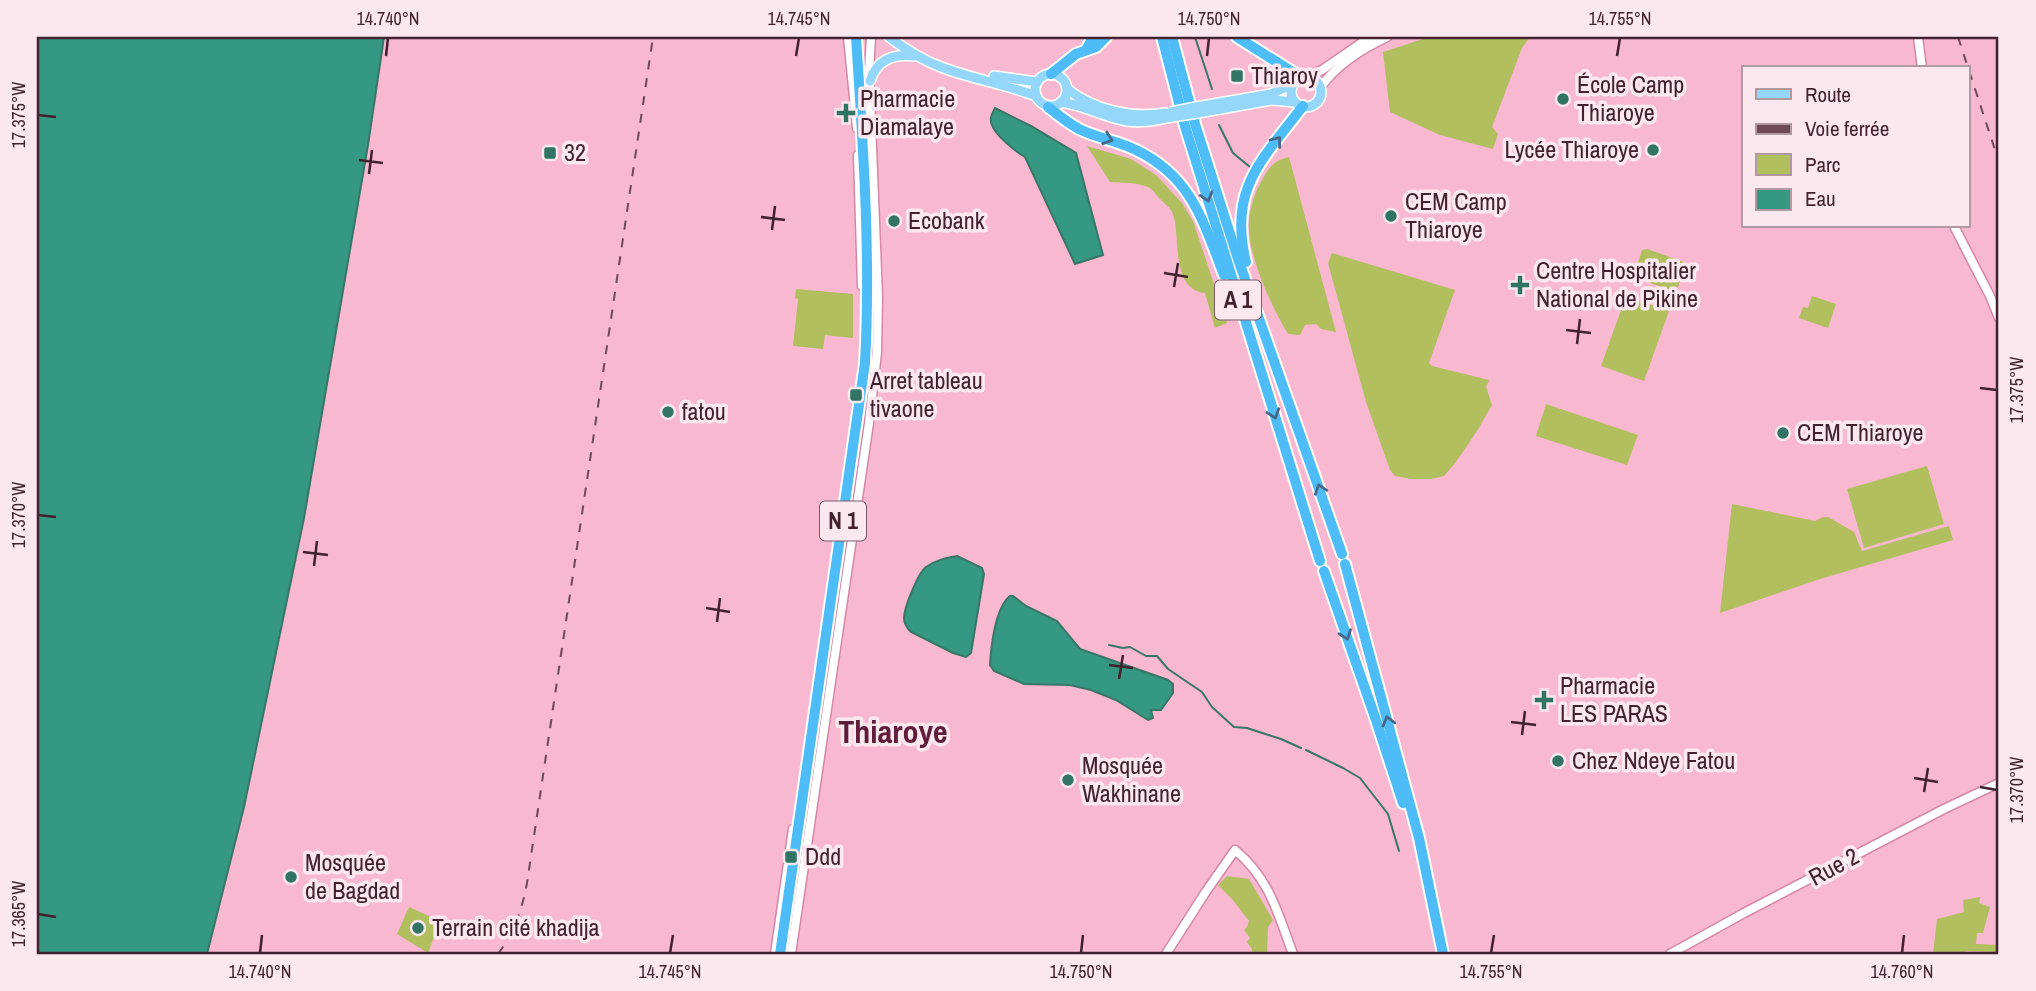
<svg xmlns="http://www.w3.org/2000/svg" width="2036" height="991" font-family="'Archivo Narrow',sans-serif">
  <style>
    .green { fill: #b2bf5f }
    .water { fill: #359882; stroke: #397569; stroke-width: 2 }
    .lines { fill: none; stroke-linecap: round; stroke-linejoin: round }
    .stream { stroke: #397569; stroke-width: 2 }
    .secondary-casing { stroke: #d588a6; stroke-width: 11 }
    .primary-casing { stroke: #fff; stroke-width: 12 }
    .highway-casing { stroke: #fff; stroke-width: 14 }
    .secondary { stroke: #fff; stroke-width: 8 }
    .primary { stroke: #95d7fa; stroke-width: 9 }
    .highway { stroke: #4ebdf7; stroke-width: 10 }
    .rail { stroke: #704957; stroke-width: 2; stroke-dasharray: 9 9; stroke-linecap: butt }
    .primary-bridge-casing { stroke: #fff; stroke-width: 12; stroke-linecap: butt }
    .primary-bridge { stroke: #95d7fa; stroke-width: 9 }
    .oneway { stroke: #476888 }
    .ticks { fill: none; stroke: #41222e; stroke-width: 2.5 }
    .poi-dot { fill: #327464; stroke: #fae8ee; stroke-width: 2.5 }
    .labels { text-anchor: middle; stroke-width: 7; stroke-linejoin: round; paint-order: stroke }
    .shield { fill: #fae8ee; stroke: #785d68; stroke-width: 2 }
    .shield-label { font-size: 23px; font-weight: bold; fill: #41222e }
    .poi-label { font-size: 24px; fill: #41222e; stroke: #fae8ee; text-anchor: start }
    .street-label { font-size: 24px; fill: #41222e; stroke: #fae8ee }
    .district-label { font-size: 32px; font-weight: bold; fill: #5f1d3b; stroke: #fae8ee }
    .neatline { fill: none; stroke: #41222e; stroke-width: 2.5 }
    .ticks-label { font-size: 18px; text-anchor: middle; fill: #41222e }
  </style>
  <rect width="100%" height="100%" fill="#f8b8cf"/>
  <g class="green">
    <path d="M1429 37H1530L1522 48 1492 127 1498 134 1493 149 1440 135 1390 112 1383 52Z"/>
    <path d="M1087 146 1131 159 1156 175 1182 203 1193 221 1227 323 1215 328 1205 293C1170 289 1181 237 1173 214 1171 208 1164 203 1159 198 1156 194 1152 189 1148 187 1136 182 1122 183 1110 182Z"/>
    <path d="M1289 157 1336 332 1321 329 1316 324 1305 325 1300 335 1288 334C1272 308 1246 252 1249 221 1250 207 1255 192 1262 180 1269 167 1275 160 1289 157Z"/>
    <path d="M1647 249 1684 262 1686 265 1676 292 1633 277 1642 250Z"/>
    <path d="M1332 253 1455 290 1429 363 1432 366 1489 380 1486 387 1492 405 1477 431 1456 462 1444 476 1431 479H1411L1395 476 1390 470 1366 402 1328 263Z"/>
    <path d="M796 289 853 294V338L825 335 823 349 793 346 798 299 795 298Z"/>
    <path d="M1626 296 1669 311 1644 381 1601 366Z"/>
    <path d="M1812 296 1836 304 1828 328 1799 318 1803 307 1808 308Z"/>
    <path d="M1546 404 1638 435 1627 465 1536 436Z"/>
    <path d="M1927 466 1944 524 1864 548 1847 489Z"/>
    <path d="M1732 504 1815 521 1823 517H1828L1854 532 1862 551 1949 526 1953 540 1820 579 1720 613Z"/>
    <path d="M1227 876 1249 879 1273 920 1268 927 1267 954H1252V949L1247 942 1250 938 1244 930 1247 927 1249 921 1232 899 1218 885Z"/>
    <path d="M1980 897 1979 903 1990 907 1983 933H1977L1976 944 1999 945V952L1965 951 1964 954H1933L1937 919 1964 912 1963 900Z"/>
    <path d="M409 907 440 921 428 953 397 934Z"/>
  </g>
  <g class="water">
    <path d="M37 37H384L368 145 304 518 244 807 207 954H37Z"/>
    <path d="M995 108 1031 126 1076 153 1103 255 1075 264 1025 157C1016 152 995 135 992 125 989 119 992 114 995 108Z"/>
    <path d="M957 556 982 568 984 574 971 653 966 657 953 653 911 632C907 628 904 624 904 618 904 608 918 573 926 567 936 560 946 558 957 556Z"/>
    <path d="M1010 596H1013L1026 606 1057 621 1080 649 1168 680 1173 684V693L1161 710H1151L1153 718 1148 720 1116 700 1091 690 1070 685 1024 684 994 671 990 665C991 647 995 608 1010 596Z"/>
  </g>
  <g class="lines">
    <g class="stream">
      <path d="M1195 37 1212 89"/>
      <path d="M1219 125 1233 153 1250 167"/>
      <path d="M1109 645 1123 648 1130 647 1146 656H1157L1168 669 1202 692 1212 707 1234 727 1247 728 1281 739 1301 748"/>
      <path d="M1306 750 1343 768 1360 778 1388 814 1399 851"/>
    </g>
    <g class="secondary-casing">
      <g id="secondary">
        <path d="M848 37 857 128"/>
        <path d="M1918 37 1922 68"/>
        <path d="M1306 77 1322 70 1370 37"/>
        <path d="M1320 88C1337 64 1361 49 1387 37"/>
        <path d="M858 155 862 286"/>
        <path d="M1954 226 1990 296 1999 318"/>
        <path d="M775 954 793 829"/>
        <path d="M791 954 869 423 877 352 878 297 869 72 871 37"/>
        <path d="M1166 954 1205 893 1235 850C1270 879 1278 914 1293 954"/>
        <path d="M1670 954 1744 913 1944 809 1999 783"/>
      </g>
    </g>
    <g class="primary-casing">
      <g id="primary">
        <path d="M889 37C905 49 922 60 941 67 972 79 1005 84 1036 96"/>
        <circle cx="1051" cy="90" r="16"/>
        <path d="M994 76 1037 82"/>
        <circle cx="1306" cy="92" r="15"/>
        <path d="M870 81C877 59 893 54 915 56"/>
        <path d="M1067 89C1094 110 1132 119 1166 113"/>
        <path d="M1061 102C1084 105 1104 117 1127 121 1143 123 1157 120 1172 117"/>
        <path d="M1196 107 1271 94 1293 84"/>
        <path d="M1198 113 1272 100 1295 102"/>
      </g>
    </g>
    <g class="highway-casing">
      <g id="highway">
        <path d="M1162 37 1185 126 1320 561"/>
        <path d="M1172 37 1195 124 1238 259 1342 554"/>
        <path d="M1237 37 1291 71 1304 77"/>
        <path d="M1086 50 1093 37"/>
        <path d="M1051 74 1076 54 1096 47 1106 37"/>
        <path d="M1048 107C1058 115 1068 123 1079 129 1097 138 1118 141 1136 150 1192 177 1203 221 1224 275"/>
        <path d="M1246 262C1228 189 1262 160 1303 106"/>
        <path d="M1345 564 1419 838 1443 954"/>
        <path d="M1324 571 1376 720 1403 803"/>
        <path d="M780 954 865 363C871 255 863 145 856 37"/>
      </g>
    </g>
    <use href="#secondary" class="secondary"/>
    <use href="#primary" class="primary"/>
    <use href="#highway" class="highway"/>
    <g class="rail">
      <path d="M1958 37 1999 162"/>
      <path d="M498 954C514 932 522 910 527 883L653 37"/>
    </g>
    <g class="primary-bridge-casing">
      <g id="primary-bridge">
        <path d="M1171 112 1196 107"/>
        <path d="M1172 117 1198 113"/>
      </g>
    </g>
    <use href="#primary-bridge" class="primary-bridge"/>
  </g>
  <defs><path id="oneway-chevron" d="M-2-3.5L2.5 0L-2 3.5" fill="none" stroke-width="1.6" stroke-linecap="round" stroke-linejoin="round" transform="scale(1.75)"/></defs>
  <g class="oneway">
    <use href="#oneway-chevron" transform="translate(1108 139) rotate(19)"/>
    <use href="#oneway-chevron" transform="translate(1277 141) rotate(-52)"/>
    <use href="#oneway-chevron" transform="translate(1207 197) rotate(73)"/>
    <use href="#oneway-chevron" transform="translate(1274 414) rotate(72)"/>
    <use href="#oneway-chevron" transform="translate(1320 489) rotate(-109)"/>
    <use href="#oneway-chevron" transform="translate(1346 635) rotate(70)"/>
    <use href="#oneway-chevron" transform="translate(1388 721) rotate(-105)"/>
  </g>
  <path class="ticks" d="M386 56 388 38M796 56 799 38M1207 56 1209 38M1617 56 1620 38M38 115 56 117M359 160 383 163M369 174 372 150M761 217 785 220M772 230 775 206M1164 273 1188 277M1174 287 1178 263M1566 330 1591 333M1577 344 1580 319M1980 388 1997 390M38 515 56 517M303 552 328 555M314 566 317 541M706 608 730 612M717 622 720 598M1109 665 1133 668M1119 679 1123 655M1511 722 1536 725M1522 735 1525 711M1914 778 1938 782M1980 787 1997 790M1924 792 1928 768M38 914 56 917M260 953 262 935M670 953 673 935M1081 953 1083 935M1491 953 1494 935M1902 953 1904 935"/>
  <g class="poi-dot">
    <rect x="1230" y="69" width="14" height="14" rx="3.5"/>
    <circle cx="1563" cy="99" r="7"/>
    <path d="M842.5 102.5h7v7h7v7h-7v7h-7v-7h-7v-7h7z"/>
    <circle cx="1653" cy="150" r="7"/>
    <rect x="543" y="146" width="14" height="14" rx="3.5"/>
    <circle cx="1391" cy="216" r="7"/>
    <circle cx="894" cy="221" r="7"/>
    <path d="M1516.5 274.5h7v7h7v7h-7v7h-7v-7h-7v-7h7z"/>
    <rect x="849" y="388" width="14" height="14" rx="3.5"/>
    <circle cx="668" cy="412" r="7"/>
    <circle cx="1783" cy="433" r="7"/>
    <path d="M1540.5 689.5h7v7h7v7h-7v7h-7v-7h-7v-7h7z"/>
    <circle cx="1558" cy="761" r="7"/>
    <circle cx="1068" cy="780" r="7"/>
    <rect x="784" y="850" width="14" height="14" rx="3.5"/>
    <circle cx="291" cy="877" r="7"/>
    <circle cx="418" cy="928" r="7"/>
  </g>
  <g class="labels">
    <g class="shield">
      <rect x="1215" y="280.5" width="46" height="39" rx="5"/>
      <rect x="820" y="501.5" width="46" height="39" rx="5"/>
    </g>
    <g class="shield-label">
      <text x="1238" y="308">A 1</text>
      <text x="843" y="529">N 1</text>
    </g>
    <g class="poi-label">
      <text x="1251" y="84">Thiaroy</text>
      <text x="1577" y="93">École Camp<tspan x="1577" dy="28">Thiaroye</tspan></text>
      <text x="860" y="107">Pharmacie<tspan x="860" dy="28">Diamalaye</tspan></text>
      <text x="1639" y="158" text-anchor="end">Lycée Thiaroye</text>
      <text x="564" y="161">32</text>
      <text x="1405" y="210">CEM Camp<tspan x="1405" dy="28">Thiaroye</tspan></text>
      <text x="908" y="229">Ecobank</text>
      <text x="1536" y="279">Centre Hospitalier<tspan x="1536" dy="28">National de Pikine</tspan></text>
      <text x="870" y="389">Arret tableau<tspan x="870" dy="28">tivaone</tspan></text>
      <text x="682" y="420">fatou</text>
      <text x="1797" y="441">CEM Thiaroye</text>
      <text x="1560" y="694">Pharmacie<tspan x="1560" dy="28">LES PARAS</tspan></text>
      <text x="1572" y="769">Chez Ndeye Fatou</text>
      <text x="1082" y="774">Mosquée<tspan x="1082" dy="28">Wakhinane</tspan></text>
      <text x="805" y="865">Ddd</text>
      <text x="305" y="871">Mosquée<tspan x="305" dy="28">de Bagdad</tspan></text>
      <text x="432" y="936">Terrain cité khadija</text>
    </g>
    <g class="street-label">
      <text transform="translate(1834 867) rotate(-28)" y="8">Rue 2</text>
    </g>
    <g class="district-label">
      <text x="893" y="743">Thiaroye</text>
    </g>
  </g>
  <rect width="2036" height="991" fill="none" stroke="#fae8ee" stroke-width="77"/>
  <rect x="1742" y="66" width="228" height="161" fill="#fae8ee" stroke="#b099a1" stroke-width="2"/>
  <rect x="1756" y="89" width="35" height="10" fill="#95d7fa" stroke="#b099a1" stroke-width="2"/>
  <text x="1805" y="102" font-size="21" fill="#41222e">Route</text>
  <rect x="1756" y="124" width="35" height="10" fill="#704957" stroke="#b099a1" stroke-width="2"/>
  <text x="1805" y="136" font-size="21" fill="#41222e">Voie ferrée</text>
  <rect x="1756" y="154" width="35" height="21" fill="#b2bf5f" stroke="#b099a1" stroke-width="2"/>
  <text x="1805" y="172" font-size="21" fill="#41222e">Parc</text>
  <rect x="1756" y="189" width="35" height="21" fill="#359882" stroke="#b099a1" stroke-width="2"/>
  <text x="1805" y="206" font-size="21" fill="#41222e">Eau</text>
  <rect x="38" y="38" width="1959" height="915" class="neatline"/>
  <g class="ticks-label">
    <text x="388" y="25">14.740°N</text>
    <text x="799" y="25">14.745°N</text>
    <text x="1209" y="25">14.750°N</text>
    <text x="1620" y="25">14.755°N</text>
    <text transform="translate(19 115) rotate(-90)" y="6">17.375°W</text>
    <text transform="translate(2017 390) rotate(-90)" y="6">17.375°W</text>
    <text transform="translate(19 515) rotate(-90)" y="6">17.370°W</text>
    <text transform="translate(2017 790) rotate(-90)" y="6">17.370°W</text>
    <text transform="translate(19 914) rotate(-90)" y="6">17.365°W</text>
    <text x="260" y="978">14.740°N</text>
    <text x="670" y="978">14.745°N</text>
    <text x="1081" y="978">14.750°N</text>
    <text x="1491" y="978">14.755°N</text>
    <text x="1902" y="978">14.760°N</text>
  </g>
</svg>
